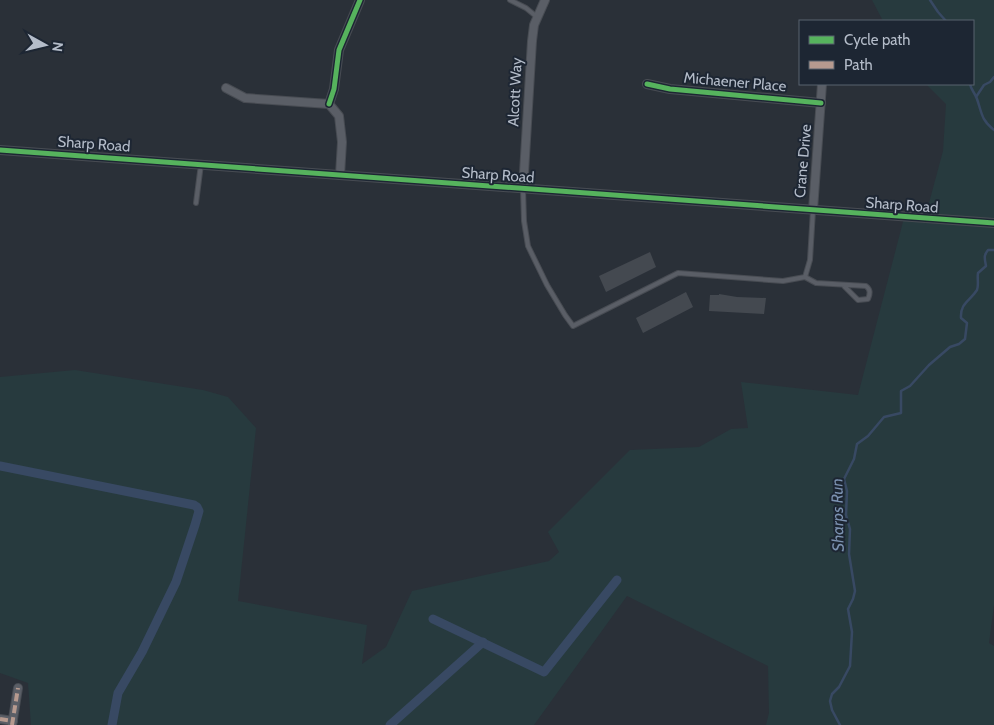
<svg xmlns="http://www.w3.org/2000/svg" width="994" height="725" font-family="Cabin,sans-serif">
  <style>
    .green { fill: #273a3e }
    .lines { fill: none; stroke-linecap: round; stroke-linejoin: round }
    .stream { stroke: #384963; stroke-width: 2.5 }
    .canal { stroke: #384963; stroke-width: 9 }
    .building { fill: #444950 }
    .service-casing { stroke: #484c53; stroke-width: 6 }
    .minor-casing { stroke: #484c53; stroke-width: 10 }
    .service { stroke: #5a5e66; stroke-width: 4 }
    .minor { stroke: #5a5e66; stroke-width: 8 }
    .quiet { stroke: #b69a8f; stroke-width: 4; stroke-dasharray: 8 4; stroke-linecap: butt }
    .cycleway-casing { stroke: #1d2633; stroke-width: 8 }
    .cycleway { stroke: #56b35d; stroke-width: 5 }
    .labels { text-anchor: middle; stroke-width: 4; stroke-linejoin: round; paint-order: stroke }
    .street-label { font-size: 15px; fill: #b4bcc9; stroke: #1d2633 }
    .water-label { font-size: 16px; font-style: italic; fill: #7c92b1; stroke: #1d2633 }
  </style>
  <rect width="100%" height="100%" fill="#2a3038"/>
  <path class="green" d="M872 0H994V605L989 643 994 646V725H766L769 713 768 666 627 596 534 725H31L28 683 0 673V377L75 370 203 390 228 397 256 428 238 601 367 625 362 664 386 647 412 591 549 561 559 552 548 532 630 450 699 447 731 429 748 428 741 382 858 395 905 214H926L943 151 946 104 926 84H973V21H883Z"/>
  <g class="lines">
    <g class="stream">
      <path d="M930 0 938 12 946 21"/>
      <path d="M970 84C971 90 975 93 977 99 982 113 981 120 994 130"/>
      <path d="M976 97 984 85 990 82 994 77"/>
      <path d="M840 725 832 710 830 701 832 694 839 687 850 666 852 632 848 609 853 599 855 591 849 554 850 529 846 515 847 491 844 479 854 459 857 444 868 436 884 417 901 413V391L910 386 929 365 950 347 959 344 965 339 967 323 961 318C960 303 970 301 977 290 979 285 977 279 978 273L986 266C985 259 983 256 988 250H994"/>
    </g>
    <g class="canal">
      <path d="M0 466 194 505 197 507 199 511 195 525 176 582 142 652 118 693 112 725"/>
      <path d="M433 619 544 672 617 580"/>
      <path d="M390 725 483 642"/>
    </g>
  </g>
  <g class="building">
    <path d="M650 252 656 267 606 292 599 276Z"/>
    <path d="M686 292 693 307 643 333 636 318Z"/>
    <path d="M719 294 737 297 766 298 764 314 709 311 710 295H719Z"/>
  </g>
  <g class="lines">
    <g class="service-casing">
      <g id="service">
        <path d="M510 0 526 8 537 17"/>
        <path d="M523 189 524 221 528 246 547 285 565 315 573 326 678 273 783 281 805 277 810 260 813 210"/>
        <path d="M196 203 201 164"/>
        <path d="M805 277 816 283 866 286C871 290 870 294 868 299L858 300 843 285"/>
      </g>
    </g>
    <g class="minor-casing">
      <g id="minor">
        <path d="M647 84 670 89 821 103"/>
        <path d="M226 88 245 98 329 104 339 116 342 142 340 175"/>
        <path d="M329 104 334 89 339 50 360 0"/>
        <path d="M0 150 994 223"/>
        <path d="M523 189 532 41 534 25 545 0"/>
        <path d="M813 210 822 84"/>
        <path d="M0 719 13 721"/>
        <path d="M12 725 18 688"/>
      </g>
    </g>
    <use href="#service" class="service"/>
    <use href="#minor" class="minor"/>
    <g class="quiet">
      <path d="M0 719 13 721"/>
      <path d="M12 725 18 688"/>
    </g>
    <g class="cycleway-casing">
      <g id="cycleway">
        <path d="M647 84 670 89 821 103"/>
        <path d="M329 104 334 89 339 50 360 0"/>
        <path d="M0 150 994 223"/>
      </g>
    </g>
    <use href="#cycleway" class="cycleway"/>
  </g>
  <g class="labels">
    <g class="street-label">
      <text transform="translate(735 82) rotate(5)" y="5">Michaener Place</text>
      <text transform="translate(515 92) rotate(-87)" y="5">Alcott Way</text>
      <text transform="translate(94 144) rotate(4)" y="5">Sharp Road</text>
      <text transform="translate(803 161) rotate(-85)" y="5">Crane Drive</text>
      <text transform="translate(498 175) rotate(4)" y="5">Sharp Road</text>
      <text transform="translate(902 205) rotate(4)" y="5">Sharp Road</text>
    </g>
    <g class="water-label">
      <text transform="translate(837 515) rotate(-91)" y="6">Sharps Run</text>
    </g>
  </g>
  <rect x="799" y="20" width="175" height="65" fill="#1d2633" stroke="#59626f"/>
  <rect x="809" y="36" width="25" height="8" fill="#56b35d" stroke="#59626f"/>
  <text x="844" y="45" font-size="15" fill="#b4bcc9">Cycle path</text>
  <rect x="809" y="61" width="25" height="8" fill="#b69a8f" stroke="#59626f"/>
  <text x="844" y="70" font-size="15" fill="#b4bcc9">Path</text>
  <g transform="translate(45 45) rotate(98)" stroke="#1d2633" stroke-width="4" paint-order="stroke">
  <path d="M0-4L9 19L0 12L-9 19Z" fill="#b4bcc9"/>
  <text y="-8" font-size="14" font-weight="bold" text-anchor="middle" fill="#b4bcc9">N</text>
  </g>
</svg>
